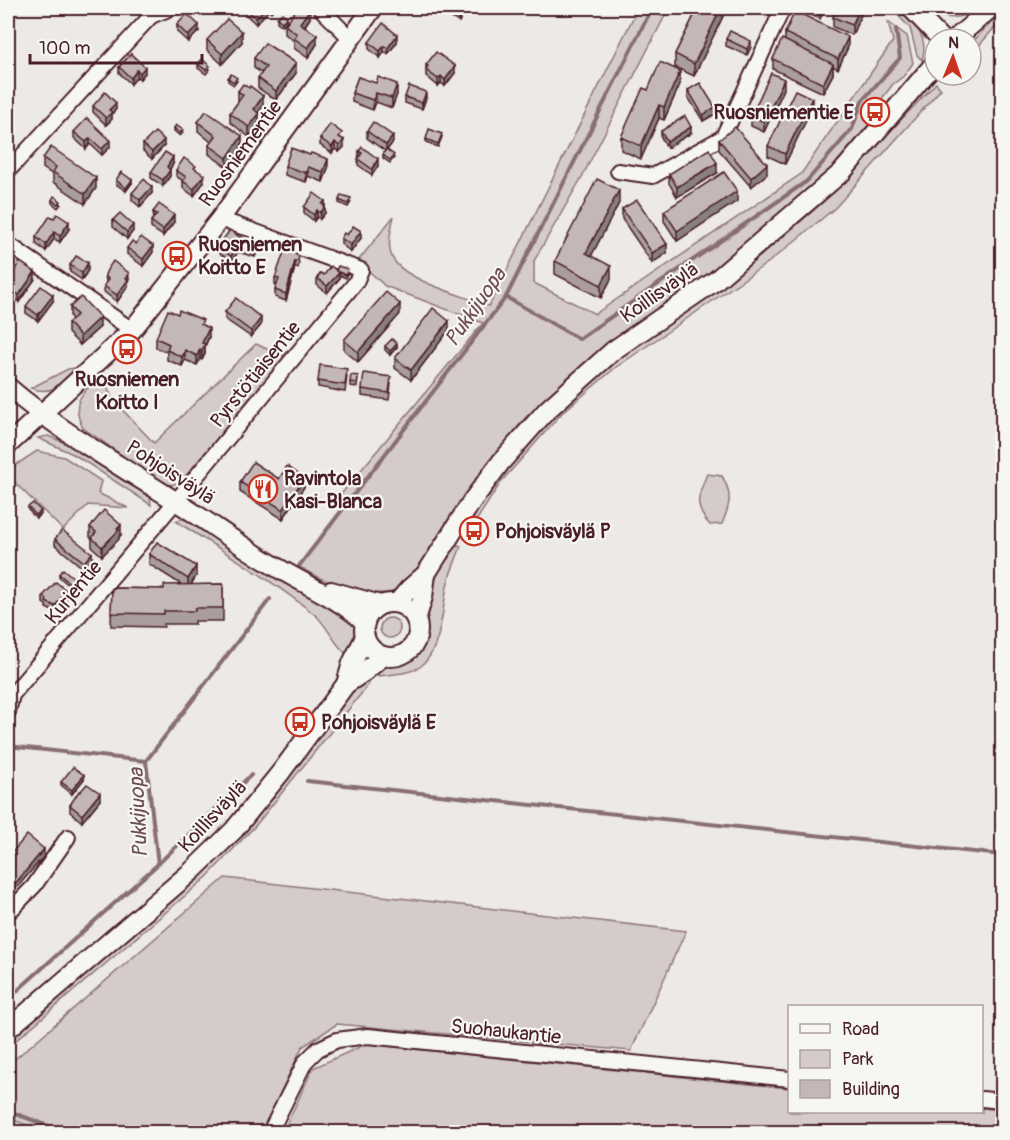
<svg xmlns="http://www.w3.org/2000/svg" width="1010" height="1140" font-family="Pangolin,sans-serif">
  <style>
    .green { fill: #d4cbca; stroke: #8f757a; stroke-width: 1.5 }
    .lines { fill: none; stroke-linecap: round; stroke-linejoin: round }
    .stream { stroke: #886e73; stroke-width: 4 }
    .street-casing { stroke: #4a1f2b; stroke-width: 18 }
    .secondary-casing { stroke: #4a1f2b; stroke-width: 22 }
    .street { stroke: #f6f6f2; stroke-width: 14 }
    .secondary { stroke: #f6f6f2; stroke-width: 18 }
    .wall { fill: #a99d9d; stroke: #4a1f2b; stroke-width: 1.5 }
    .shaded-wall { fill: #898080; stroke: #4a1f2b; stroke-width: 1.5 }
    .building { fill: #c4b7b7; stroke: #4a1f2b; stroke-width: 1.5 }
    .labels { text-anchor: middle; stroke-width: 4.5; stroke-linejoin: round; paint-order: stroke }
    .poi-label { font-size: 20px; font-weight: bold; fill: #4a1f2b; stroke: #f6f6f2; text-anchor: start }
    .street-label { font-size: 20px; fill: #4a1f2b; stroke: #f6f6f2 }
    .water-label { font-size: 21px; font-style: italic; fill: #6e4d55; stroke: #f6f6f2 }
  </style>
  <rect width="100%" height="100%" fill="#ece9e6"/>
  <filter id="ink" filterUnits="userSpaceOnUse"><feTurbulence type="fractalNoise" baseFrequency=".0167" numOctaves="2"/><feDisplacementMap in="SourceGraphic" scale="12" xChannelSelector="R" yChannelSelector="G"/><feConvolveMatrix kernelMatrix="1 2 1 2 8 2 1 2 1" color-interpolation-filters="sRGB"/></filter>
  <g filter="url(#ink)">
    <g class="green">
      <path d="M638 8H669L582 177 534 261V283L595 314 801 174 893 41 888 22 907 36 913 63 904 76 893 84 868 117 871 120 862 138 807 196 720 268 620 335 581 366 525 418 473 483 410 579C405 584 399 590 392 592 364 598 321 581 299 566L340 513 342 493 483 323 385 286 358 261 394 216C391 230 385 249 395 262 410 282 465 296 489 306Z"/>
      <path d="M891 8H898C913 23 930 36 922 60L917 55 910 28Z"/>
      <path d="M926 8H976C960 21 942 21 926 8Z"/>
      <path d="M1002 13V19L971 55V44L988 25Z"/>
      <path d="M936 83 941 89 835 208 769 262 615 368 562 413 501 482 476 521 473 519 483 496 553 412 628 348 751 264 822 203Z"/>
      <path d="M256 344 282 356 288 350 291 354 183 480 172 485 164 484 83 428C69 401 83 392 103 374L112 399 154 443Z"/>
      <path d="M81 367C66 381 53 397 31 388L68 369Z"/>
      <path d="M48 436 78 448 150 497 151 505 75 455 38 438Z"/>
      <path d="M37 451 64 457 101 481 98 493 128 508 88 505 63 530 8 476V470Z"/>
      <path d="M707 474 722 476C733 495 730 505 722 524L710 525C693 507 698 495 707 474Z"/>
      <path d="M182 519 188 520 279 578 341 607 355 625 354 640 349 656C334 646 328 625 314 614 271 579 222 551 176 521Z"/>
      <path d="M458 545 461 546C457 558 451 570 448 582 442 607 442 650 421 666 410 674 392 674 379 676L370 670C385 661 399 668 413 657 433 641 423 614 429 592 435 574 447 560 458 545Z"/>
      <circle cx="390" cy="628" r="10"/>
      <path d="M364 676 369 684 256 825 207 877 8 1047V1037L250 822Z"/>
      <path d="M225 878 686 931 631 1051 337 1024 302 1047 262 1132H45L8 1118V1065Z"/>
      <path d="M366 1044 789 1088 790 1112H982V1108L1002 1110V1132H283L313 1068Z"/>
    </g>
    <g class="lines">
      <g class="stream">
        <path d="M506 297 579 339 807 181 852 129 862 101 900 58 896 29"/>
        <path d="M299 566 506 297 652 8"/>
        <path d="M8 746 146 761"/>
        <path d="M307 781 1002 855"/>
        <path d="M158 864 251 775"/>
        <path d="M8 999 158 864 146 761 270 599"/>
        <path d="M8 1111 65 1132"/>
      </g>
      <g class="street-casing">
        <g id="street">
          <path d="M320 8 350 38"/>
          <path d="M8 171 151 16 171 8"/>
          <path d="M618 171 653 176 723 137 783 8"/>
          <path d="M8 244 132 330"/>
          <path d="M8 712 12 695 176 501 356 282 361 270 220 219"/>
          <path d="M8 910H11L34 886 68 837"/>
          <path d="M982 1099 1002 1101"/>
          <path d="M270 1132 305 1062 318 1049 337 1040 368 1036 790 1079"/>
        </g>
      </g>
      <g class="secondary-casing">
        <g id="secondary">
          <path d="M911 8 941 39"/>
          <path d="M955 39 991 8"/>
          <path d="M8 387C57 429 115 463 169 497 203 518 235 542 268 562 301 583 336 596 365 622"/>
          <path d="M8 445 132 330 220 219 373 8"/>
          <path d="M331 591 380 605"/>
          <path d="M397 603 409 589 426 574 472 501 501 462 547 410 614 350 715 281 842 172 935 63"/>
          <circle cx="391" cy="630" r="27"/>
          <path d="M416 620 423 597 426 574"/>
          <path d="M346 684 352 663 365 637"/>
          <path d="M8 1029 192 871 234 830 281 772 346 684 364 672 383 656"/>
        </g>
      </g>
      <use href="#street" class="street"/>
      <use href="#secondary" class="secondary"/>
    </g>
    <g class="wall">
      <path d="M243 8H275L271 12 269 10 256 24 243 12Z"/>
      <path d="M465 8V10L459 22 447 16V9Z"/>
      <path d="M698 8H727L694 76 675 67V54Z"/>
      <path d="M805 8H826L820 19 804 12Z"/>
      <path d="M837 8H864L852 35 833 27V17Z"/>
      <path d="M277 18 287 20 282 26 277 22Z"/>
      <path d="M310 18 305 26 317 44 308 58 294 48V41L285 34V25Z"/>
      <path d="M177 25 199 31 188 42 177 32Z"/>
      <path d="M785 33 848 47 838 69 833 66V74L823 93 773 69V59L785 41Z"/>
      <path d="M726 39 751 47 747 55 726 46Z"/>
      <path d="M207 40 242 42 222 64 207 50Z"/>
      <path d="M369 42H397L388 54 384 52 380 58 369 49Z"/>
      <path d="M131 54 145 73 140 79 137 77 131 84 119 73V67Z"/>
      <path d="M254 58 296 73 276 100 258 88V78L262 73 254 68Z"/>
      <path d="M198 64 210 69 206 74 198 68Z"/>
      <path d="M426 65 455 73 445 86 441 83 438 86 426 76Z"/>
      <path d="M358 77 397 94 392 108 376 102 373 110 352 102V93Z"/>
      <path d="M228 78 237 81 234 85 228 81Z"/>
      <path d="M680 84 664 120 659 118 641 159 621 150V137L648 90Z"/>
      <path d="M784 89 764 132 751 126V116Z"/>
      <path d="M688 90 715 114 703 121 688 97Z"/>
      <path d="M238 91 263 106 258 113 259 123 249 137 230 122V113L238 102Z"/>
      <path d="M405 97 426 98 422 109 405 103Z"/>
      <path d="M93 106 116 109 112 114V119L106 125 93 112Z"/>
      <path d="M812 108 785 164 768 156V146Z"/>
      <path d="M198 122 242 146 227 167 209 154V145L211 142 198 131Z"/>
      <path d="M174 128 183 133 180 136 174 131Z"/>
      <path d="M367 131 393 142 387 150 394 158 390 163 383 158V155L385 151 367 138Z"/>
      <path d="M661 131 691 133 667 148 661 137Z"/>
      <path d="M74 132 110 147 102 155 90 144 86 149 74 138Z"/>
      <path d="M442 137 438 147 426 142V139Z"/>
      <path d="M320 138 342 139 344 147 339 152 335 149 332 153 320 145Z"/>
      <path d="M719 140 767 174 751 187 719 150Z"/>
      <path d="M143 144 164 146 152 159 143 151Z"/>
      <path d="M359 151 378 166 372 175 358 165Z"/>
      <path d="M310 155 328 168 323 182 308 176 306 182 285 175V166Z"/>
      <path d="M43 158 96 188 85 204 53 182V175L43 168Z"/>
      <path d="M173 164 169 170 170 176 163 186 151 178V172Z"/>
      <path d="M176 170H196L204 182 194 196 183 188V181L176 176Z"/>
      <path d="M717 173 677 197 669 183V174Z"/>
      <path d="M116 180 132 183 126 191 116 184Z"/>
      <path d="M132 193H152L140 207 132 200Z"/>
      <path d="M52 200 61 204 58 208 52 203Z"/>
      <path d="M339 200 351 202 348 207 339 203Z"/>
      <path d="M325 201V213L320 219 317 217 314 221 304 213V207Z"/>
      <path d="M737 201 677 241 664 221V211Z"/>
      <path d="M619 203 591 256 611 279 601 298 555 274V261Z"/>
      <path d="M622 209 667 253 652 263 622 219Z"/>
      <path d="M153 212 174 222 163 236 151 228V221L154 218Z"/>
      <path d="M113 220 133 231 127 239 113 227Z"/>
      <path d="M69 229 60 242 54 239 46 251 36 244V237Z"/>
      <path d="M347 235 361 238 351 252 341 244V238Z"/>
      <path d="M241 238 258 246 255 257 238 252 231 262 218 252V246Z"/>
      <path d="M136 244 153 252 143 266 127 254V248Z"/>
      <path d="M297 256 299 263 298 268 295 267 286 301 275 297V290L277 285 275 284V278Z"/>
      <path d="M70 265 88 270 82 280 70 272Z"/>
      <path d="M336 271 348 273 346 278 339 275V279L327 293 317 285V278L324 275Z"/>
      <path d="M105 275 129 279 128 280V286L117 302 104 292V286L106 282Z"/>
      <path d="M35 279 19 302 8 294V280Z"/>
      <path d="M53 301 38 321 26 313V306Z"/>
      <path d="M70 307 100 327 80 345 68 333V323L72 320 70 316Z"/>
      <path d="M225 312 261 325 251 337 225 319Z"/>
      <path d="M400 314 358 362 344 350V340Z"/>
      <path d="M203 325 209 337 205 346V354L202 360 200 359 197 365 185 360 182 366 167 360V352L156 348V338Z"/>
      <path d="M449 330 411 380 395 368V358Z"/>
      <path d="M385 346 397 347 390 355 385 350Z"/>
      <path d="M347 376 345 392 318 387V381Z"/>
      <path d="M358 379 357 387 350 386V382Z"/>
      <path d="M391 384 389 400 362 396V389Z"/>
      <path d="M279 479 304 487 283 519 240 492V482Z"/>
      <path d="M28 507 41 514 36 518 28 510Z"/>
      <path d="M90 527 121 535 119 537V539L102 556 92 547V539L90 537Z"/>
      <path d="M55 539 92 560 84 569 55 545Z"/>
      <path d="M149 554 196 576 191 585 223 584V621H195V624H164V627L111 626 112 588 164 589 182 585 149 564Z"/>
      <path d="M59 574 75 582 71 587 59 577Z"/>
      <path d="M43 596 67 598 55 612 46 608V605L43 603Z"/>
      <path d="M84 779 72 794 61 785V782Z"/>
      <path d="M80 792 100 800 82 822 70 812V805Z"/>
    </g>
    <g class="shaded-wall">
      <path d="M265 8H269V10L256 24V18Z"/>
      <path d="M463 8H465V10L459 22V15Z"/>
      <path d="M721 8H727L694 76V64Z"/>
      <path d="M860 8H864L852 35V25Z"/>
      <path d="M310 9V18L300 32V23Z"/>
      <path d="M287 17V20L282 26V22Z"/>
      <path d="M199 25V31L188 42V36Z"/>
      <path d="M242 32V42L222 64V54Z"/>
      <path d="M317 35V44L308 58V48Z"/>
      <path d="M397 35V42L388 54V48Z"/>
      <path d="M848 37V47L838 69V59Z"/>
      <path d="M751 41V47L747 55V49Z"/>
      <path d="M384 46V52L380 58V51Z"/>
      <path d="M296 63V73L276 100V91Z"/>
      <path d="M833 64V74L823 93V84Z"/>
      <path d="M455 66V73L445 86V80Z"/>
      <path d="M145 67V73L140 79V73Z"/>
      <path d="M137 70V77L131 84V78Z"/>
      <path d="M680 71V84L664 120V107Z"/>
      <path d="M441 76V83L438 86V79Z"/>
      <path d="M784 79V89L764 132V122Z"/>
      <path d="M397 84V94L392 108V98Z"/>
      <path d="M426 92V98L422 109V103Z"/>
      <path d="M376 93V102L373 110V100Z"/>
      <path d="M263 96V106L254 119V109Z"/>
      <path d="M812 98V108L785 164V154Z"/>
      <path d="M116 103V109L112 114V119L106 125V118L109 110Z"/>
      <path d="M659 105V118L641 159V146Z"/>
      <path d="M715 107V114L703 121V115Z"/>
      <path d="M259 114V123L249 137V127Z"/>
      <path d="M691 127V133L667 148V142Z"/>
      <path d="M242 136V146L227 167V158Z"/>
      <path d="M393 136V142L386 151V145Z"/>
      <path d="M90 138V144L86 149V142Z"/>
      <path d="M110 140V147L102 155V149Z"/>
      <path d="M164 140V146L152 159V152Z"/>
      <path d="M344 140V147L339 152V146Z"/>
      <path d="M335 142V149L332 153V147Z"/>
      <path d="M173 157V164L167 174V167Z"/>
      <path d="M328 159V168L323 182V172Z"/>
      <path d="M378 159V166L372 175V169Z"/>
      <path d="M717 163V173L677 197V187Z"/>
      <path d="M767 164V174L751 187V178Z"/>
      <path d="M308 167V176L306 182V173Z"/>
      <path d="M170 170V176L163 186V180Z"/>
      <path d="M204 175V182L194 196V189Z"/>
      <path d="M96 178V188L85 204V194Z"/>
      <path d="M132 180V183L126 191V188Z"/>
      <path d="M152 187V193L140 207V200Z"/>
      <path d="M619 190V203L586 266V253Z"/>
      <path d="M737 191V201L677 241V231Z"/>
      <path d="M325 201V213L320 219 322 204Z"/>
      <path d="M317 210V217L314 221V215Z"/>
      <path d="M174 215V222L163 236V230Z"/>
      <path d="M69 222V229L60 242V236Z"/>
      <path d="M133 225V231L127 239V232Z"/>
      <path d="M361 231V238L351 252V245Z"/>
      <path d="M54 232V239L46 251V244Z"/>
      <path d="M258 240V246L255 257V251Z"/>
      <path d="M667 244V253L652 263V253Z"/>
      <path d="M153 246V252L143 266V259Z"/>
      <path d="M238 246V252L231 262V256Z"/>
      <path d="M295 261V267L286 301V294Z"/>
      <path d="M88 263V270L82 280V273Z"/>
      <path d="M611 266V279L601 298V285Z"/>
      <path d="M35 272V279L19 302V295Z"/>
      <path d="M129 273 128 286 117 302V295Z"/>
      <path d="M339 273V279L327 293V286Z"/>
      <path d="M53 295V301L38 321V315Z"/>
      <path d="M400 304V314L358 362V352Z"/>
      <path d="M100 317V327L80 345V336Z"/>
      <path d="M261 318V325L251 337V331Z"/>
      <path d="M449 321V330L411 380V370Z"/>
      <path d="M209 328V337L205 346V354L202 360V343Z"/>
      <path d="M397 344V347L390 355V351Z"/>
      <path d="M200 349V359L197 365V356Z"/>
      <path d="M185 350V360L182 366V357Z"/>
      <path d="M304 478V487L283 519V510Z"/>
      <path d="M11 485V491L8 494V499V488Z"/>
      <path d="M41 511V514L36 518V515Z"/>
      <path d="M121 525V535L119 537V539L102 556V547Z"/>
      <path d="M92 553V560L84 569V562Z"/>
      <path d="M196 566V576L188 589V579Z"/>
      <path d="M67 591V598L55 612V606Z"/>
      <path d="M84 775V779L72 794V790Z"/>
      <path d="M100 793V800L82 822V815Z"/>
      <path d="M44 849V856L9 897V891Z"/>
      <path d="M15 1116V1122L11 1132H8Z"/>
    </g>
    <g class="building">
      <path d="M245 8H265L256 18Z"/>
      <path d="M297 8H308L310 9 300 23 317 35 308 48 294 38 297 34 285 25Z"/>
      <path d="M448 8H463L459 15 447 9Z"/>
      <path d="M698 8H721L694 64 675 54Z"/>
      <path d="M805 8H824L820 16 804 9Z"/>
      <path d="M837 8H860L852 25 833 17Z"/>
      <path d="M795 11 848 37 838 59 785 33Z"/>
      <path d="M282 13 287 17 282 22 277 18Z"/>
      <path d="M187 14 199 25 188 36 177 25Z"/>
      <path d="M227 19 242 32 222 54 207 40Z"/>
      <path d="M383 23 397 35 388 48 384 46 380 51 369 42Z"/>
      <path d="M730 31 751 41 747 49 726 39Z"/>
      <path d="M782 39 833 64 823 84 773 59Z"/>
      <path d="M265 43 296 63 276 91 258 78 266 67 254 58Z"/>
      <path d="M436 52 455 66 445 80 441 76 438 79 426 70 428 66 426 65Z"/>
      <path d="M131 54 145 67 140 73 137 70 131 78 119 67Z"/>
      <path d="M202 59 210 66 206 70 198 64Z"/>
      <path d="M660 62 680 71 664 107 659 105 641 146 621 137 643 88 648 90Z"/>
      <path d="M771 73 784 79 764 122 751 116Z"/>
      <path d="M231 74 237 78 234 82 228 78Z"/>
      <path d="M358 77 376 83 378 77 397 84 392 98 376 93 373 100 352 93Z"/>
      <path d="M700 83 715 107 703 115 688 90Z"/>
      <path d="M243 84 249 88 250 86 263 96 254 109 259 114 249 127 230 113 243 95 238 91Z"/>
      <path d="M409 86 426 92 422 103 405 97Z"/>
      <path d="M795 90 812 98 785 154 768 146Z"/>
      <path d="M105 92 116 103 109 110 112 112 106 118 93 106Z"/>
      <path d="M206 111 242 136 227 158 209 145 216 136 198 122Z"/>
      <path d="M685 116 691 127 667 142 661 131Z"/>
      <path d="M87 118 110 140 102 149 90 138 86 142 74 132Z"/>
      <path d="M373 122 393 136 386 145 367 131Z"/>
      <path d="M330 124 342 133 339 137 344 140 339 146 335 142 332 147 320 138Z"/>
      <path d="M176 125 183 130 180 133 174 128Z"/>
      <path d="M735 127 767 164 751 178 719 140Z"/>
      <path d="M429 129 442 134 438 144 426 139Z"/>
      <path d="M155 132 164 140 152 152 143 144Z"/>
      <path d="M51 147 96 178 85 194 53 172 56 167 43 158Z"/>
      <path d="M362 147 378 159 372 169 358 159 362 153 359 151Z"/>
      <path d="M291 148 310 155 311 153 328 159 323 172 308 167 306 173 285 166Z"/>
      <path d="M386 149 394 155 390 160 383 155Z"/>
      <path d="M709 149 717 163 677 187 669 174Z"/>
      <path d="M165 152 173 157 167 167 170 170 163 180 151 172Z"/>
      <path d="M184 158 196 166 194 168 204 175 194 189 183 181 186 177 176 170Z"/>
      <path d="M121 172 132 180 126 188 116 180Z"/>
      <path d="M724 172 737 191 677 231 664 211Z"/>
      <path d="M144 179 152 187 140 200 132 193Z"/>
      <path d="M597 179 619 190 586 253 611 266 601 285 555 261Z"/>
      <path d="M314 193 325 201 322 204 325 207 320 213 317 210 314 215 304 207Z"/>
      <path d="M341 195 351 198 348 204 339 200Z"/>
      <path d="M54 196 61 201 58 204 52 200Z"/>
      <path d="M637 200 667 244 652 253 622 209Z"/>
      <path d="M159 204 174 215 163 230 151 221 157 214 153 212Z"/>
      <path d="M120 213 133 225 127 232 113 220Z"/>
      <path d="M57 214 69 222 60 236 54 232 46 244 36 237 50 216 54 218Z"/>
      <path d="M353 226 361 231 351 245 341 238 344 233 347 235Z"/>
      <path d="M230 230 241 238 243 235 258 240 255 251 238 246 231 256 218 246Z"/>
      <path d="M141 237 153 246 143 259 127 248 132 241 136 244Z"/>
      <path d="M285 249 297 254 296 255 299 256 298 261H295L286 294 275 290 279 279 275 278Z"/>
      <path d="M76 256 88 263 82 273 70 265Z"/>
      <path d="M113 261 129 273 126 278 128 280 117 295 104 286 108 279 105 275 107 270Z"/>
      <path d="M20 262 35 272 19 295 8 287V280Z"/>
      <path d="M331 266 339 273 327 286 317 278 321 273 324 275Z"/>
      <path d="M338 266 348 269 346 275 336 271Z"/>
      <path d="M41 286 53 295 38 315 26 306Z"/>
      <path d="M386 292 400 304 358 352 344 340Z"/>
      <path d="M81 297 100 317 80 336 68 323 77 315 70 307Z"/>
      <path d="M236 298 261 318 251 331 225 312Z"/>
      <path d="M433 308 449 321 411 370 395 358Z"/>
      <path d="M168 310 178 314 179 310 203 320 201 324 209 328 202 343 205 344 202 350 200 349 197 356 185 350 182 357 167 350 169 344 156 338Z"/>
      <path d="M392 339 397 344 390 351 385 346Z"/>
      <path d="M320 365 347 369 345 385 318 381Z"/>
      <path d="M364 373 391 377 389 393 362 389Z"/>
      <path d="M351 375 358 376 357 383 350 382Z"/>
      <path d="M253 462 279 479 287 466 304 478 283 510 240 482Z"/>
      <path d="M8 481 11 485 8 488Z"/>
      <path d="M33 503 41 511 36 515 28 507Z"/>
      <path d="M104 510 121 525 117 529 119 530 102 547 92 538 96 532 90 527Z"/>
      <path d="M62 530 92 553 84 562 55 539Z"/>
      <path d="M157 542 196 566 188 579 149 554Z"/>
      <path d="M63 569 75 579 71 584 59 574Z"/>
      <path d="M56 582 67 591 55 606 46 602 47 599 43 596Z"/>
      <path d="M223 584V608H195V611H164V614L111 613 112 588 164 589V585Z"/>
      <path d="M73 767 84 775 72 790 61 782Z"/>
      <path d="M87 784 100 793 82 815 70 805 79 791 80 792Z"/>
      <path d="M27 835 44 849 9 891 8 890V857Z"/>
      <path d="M8 1112 15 1116 8 1132Z"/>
    </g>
  </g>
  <defs>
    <g id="bus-ring" transform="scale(1.5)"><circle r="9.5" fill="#f6f6f2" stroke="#c8321e" stroke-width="1.5"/><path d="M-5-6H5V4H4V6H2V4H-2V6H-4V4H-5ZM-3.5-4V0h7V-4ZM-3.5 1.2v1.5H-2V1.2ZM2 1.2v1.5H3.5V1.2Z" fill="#c8321e"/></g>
    <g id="restaurant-ring" transform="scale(1.5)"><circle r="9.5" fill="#f6f6f2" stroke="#c8321e" stroke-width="1.5"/><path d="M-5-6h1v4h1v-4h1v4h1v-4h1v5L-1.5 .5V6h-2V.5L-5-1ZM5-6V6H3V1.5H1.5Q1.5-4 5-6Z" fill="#c8321e"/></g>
  </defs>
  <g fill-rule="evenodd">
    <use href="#bus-ring" x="875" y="112"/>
    <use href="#bus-ring" x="177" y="256"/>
    <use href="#bus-ring" x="127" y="349"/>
    <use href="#restaurant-ring" x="263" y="489"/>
    <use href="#bus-ring" x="474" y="531"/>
    <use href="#bus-ring" x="300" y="722"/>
  </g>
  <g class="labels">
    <g class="poi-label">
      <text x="854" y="119" text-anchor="end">Ruosniementie E</text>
      <text x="198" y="251">Ruosniemen<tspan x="198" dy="23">Koitto E</tspan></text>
      <text x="127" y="386" text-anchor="middle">Ruosniemen<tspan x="127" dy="23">Koitto I</tspan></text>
      <text x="284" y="485">Ravintola<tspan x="284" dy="23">Kasi-Blanca</tspan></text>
      <text x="495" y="538">Pohjoisväylä P</text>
      <text x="321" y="729">Pohjoisväylä E</text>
    </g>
    <g class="street-label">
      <text transform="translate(240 153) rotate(-54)" y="7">Ruosniementie</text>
      <text transform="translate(659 292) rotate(-35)" y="7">Koillisväylä</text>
      <text transform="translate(255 374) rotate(-51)" y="7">Pyrstötiaisentie</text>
      <text transform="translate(171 472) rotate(33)" y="7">Pohjoisväylä</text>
      <text transform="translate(73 592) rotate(-50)" y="7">Kurjentie</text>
      <text transform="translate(212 816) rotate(-47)" y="7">Koillisväylä</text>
      <text transform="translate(506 1031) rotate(6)" y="7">Suohaukantie</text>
    </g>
    <g class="water-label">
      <text transform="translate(475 307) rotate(-55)" y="7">Pukkijuopa</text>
      <text transform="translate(138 813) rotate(-93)" y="7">Pukkijuopa</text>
    </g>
  </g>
  <rect width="1010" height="1140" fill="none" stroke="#f6f6f2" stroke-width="30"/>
  <rect x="15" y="15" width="980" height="1110" fill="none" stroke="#4a1f2b" stroke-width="2" filter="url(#ink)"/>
  <rect x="788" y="1005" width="195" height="108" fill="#f6f6f2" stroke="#b1a0a2" stroke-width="1.5"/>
  <rect x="800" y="1024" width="30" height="9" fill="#f6f6f2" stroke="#b1a0a2" stroke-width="1.5"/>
  <text x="842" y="1035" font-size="18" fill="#4a1f2b">Road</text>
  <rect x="800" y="1050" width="30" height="18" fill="#d4cbca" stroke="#b1a0a2" stroke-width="1.5"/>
  <text x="842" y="1065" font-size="18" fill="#4a1f2b">Park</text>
  <rect x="800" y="1080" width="30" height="18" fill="#c4b7b7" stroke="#b1a0a2" stroke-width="1.5"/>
  <text x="842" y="1095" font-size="18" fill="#4a1f2b">Building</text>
  <g transform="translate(953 57) rotate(2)"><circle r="28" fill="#f6f6f2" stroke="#b1a0a2" stroke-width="1.5"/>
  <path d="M0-4.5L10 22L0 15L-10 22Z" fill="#c8321e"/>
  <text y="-9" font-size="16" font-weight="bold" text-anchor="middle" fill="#4a1f2b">N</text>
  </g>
  <path d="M30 54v9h172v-9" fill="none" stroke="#4a1f2b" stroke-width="3"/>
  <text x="39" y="54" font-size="18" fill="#4a1f2b" stroke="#f6f6f2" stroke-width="4.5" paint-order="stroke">100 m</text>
</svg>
